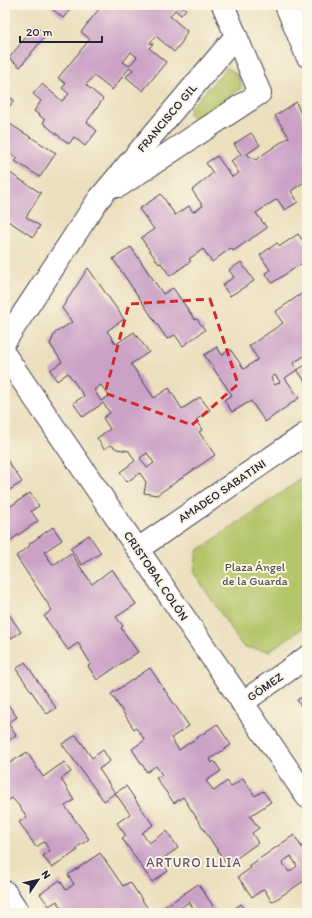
<svg xmlns="http://www.w3.org/2000/svg" width="312" height="918" font-family="Itim,sans-serif">
  <style>
    .green { fill: #b3c569; stroke: #6a7452 }
    .building { fill: #cba1c6; fill-rule: evenodd }
    .lines { fill: none; stroke-linecap: round; stroke-linejoin: round }
    .minor-casing { stroke: #403e4e; stroke-width: 24 }
    .tertiary-casing { stroke: #403e4e; stroke-width: 24 }
    .minor { stroke: #fff; stroke-width: 22 }
    .tertiary { stroke: #fff; stroke-width: 22 }
    .marked { fill: none; stroke: #d62828; stroke-width: 3; stroke-dasharray: 8 5; stroke-linejoin: round }
    .labels { text-anchor: middle; stroke-width: 4; stroke-linejoin: round; paint-order: stroke }
    .street-label { font-size: 12px; fill: #22223b; stroke: #fcf5e5 }
    .park-label { font-size: 12px; fill: #4e5349; stroke: #fcf5e5 }
    .neighbourhood-label { font-size: 13px; letter-spacing: 1px; fill: #5d4e6c; stroke: #fcf5e5 }
  </style>
  <rect width="100%" height="100%" fill="#fcf5e5"/>
  <filter id="ink" filterUnits="userSpaceOnUse"><feTurbulence type="fractalNoise" baseFrequency=".025" numOctaves="2"/><feDisplacementMap in="SourceGraphic" scale="8" xChannelSelector="R" yChannelSelector="G"/><feConvolveMatrix kernelMatrix="1 2 1 2 8 2 1 2 1" color-interpolation-filters="sRGB"/></filter>
  <filter id="wash" filterUnits="userSpaceOnUse"><feTurbulence type="fractalNoise" baseFrequency=".012" numOctaves="4" result="noise"/><feDisplacementMap in="SourceGraphic" scale="16" xChannelSelector="R" yChannelSelector="G"/><feGaussianBlur stdDeviation="0.9" result="paint"/><feColorMatrix in="noise" values="0 0 0 0 0 0 0 0 0 0 0 0 0 0 0 0 0 1.4 0 .05"/><feComposite in="paint" operator="in"/></filter>
  <g filter="url(#wash)">
    <rect width="100%" height="100%" fill="#ebdfbd"/>
    <g class="green">
      <path d="M227 68C235 70 242 80 241 88L201 117C196 118 192 118 189 114L190 108Z"/>
      <path d="M307 475V625L269 651 243 647 194 573 197 551Z"/>
    </g>
    <g id="blocks">
      <g class="building">
        <path d="M53 5H74L63 18 51 8Z"/>
        <path d="M102 5H181L186 9 181 15 175 10 170 16 187 31 182 42 174 52 156 36 150 43 153 44 149 48 166 62 143 91 126 77 133 70 130 67 112 90 94 76 86 85 103 99 87 122 97 131 85 146 74 137 69 144 43 123 45 120 34 111 41 101 33 94 42 84 62 101 69 94 62 88 66 84 58 78 90 39 81 32ZM131 52 137 57 129 66 123 62Z"/>
        <path d="M35 26 46 35 20 67 9 58Z"/>
        <path d="M5 94 14 100 5 113Z"/>
        <path d="M296 102 307 128V180L291 191 298 202 285 210 277 199 256 213 267 228 233 251 231 248 212 262 203 249 189 259 191 261 170 276 161 263 159 264 141 238 154 229 139 209 161 194 175 215 189 206 193 212 203 206 192 190 213 173 206 163 217 156 232 177 239 173 231 161 241 154 234 144 251 133 260 145 247 154 249 156 256 160 265 153 289 137 275 116Z"/>
        <path d="M5 121 56 153 40 177 15 161 18 158 5 151Z"/>
        <path d="M5 170 41 193 26 217 40 226 33 237 5 219Z"/>
        <path d="M298 234 306 245 307 244V260L272 283 265 273 270 270 260 255 277 243 280 246Z"/>
        <path d="M131 247 163 294 173 288 195 320 197 319 205 330 183 346 175 335 167 339 113 259Z"/>
        <path d="M241 262 254 281 230 296 222 285 234 277 229 270Z"/>
        <path d="M88 268 124 319 107 331 116 344 134 332 149 352 131 364 154 398 169 388 182 409 200 397 210 410 196 420 202 430 199 432 215 455 157 495 144 493 146 482 140 473 127 482 120 472 135 461 129 451 117 449 111 445 104 449 97 438 110 429 103 418 110 413 103 403 83 417 73 403 84 396 68 373 57 381 50 370 62 362 50 344 55 333 72 322 62 308ZM101 385 109 396 101 401 94 390ZM147 453 154 463 147 468 140 458Z"/>
        <path d="M307 290V359L304 356 293 363 297 370 285 378 299 398 265 422 251 401 232 412 224 400 232 395 204 355 217 347 222 355 230 349 244 369 258 359 249 346 283 323 275 312ZM275 375 280 382 275 385 271 378Z"/>
        <path d="M307 364V384L297 370Z"/>
        <path d="M5 457 22 482 5 493Z"/>
        <path d="M30 493 39 506 31 511 38 521 7 543 5 540V510Z"/>
        <path d="M53 527 62 540 44 552 53 565 71 553 92 584 112 569 136 604 116 617 123 626 121 628 138 652 97 680 88 666 91 664 78 643 68 650 44 616 52 610 16 556 30 546 29 544Z"/>
        <path d="M89 535 101 553 82 565 70 548Z"/>
        <path d="M5 608 21 632 10 639 5 633Z"/>
        <path d="M25 662 56 708 47 714 16 669Z"/>
        <path d="M150 668 189 726 171 738 179 750 217 724 231 745 210 759 212 763 214 761 221 771 206 781 214 791 227 781 231 787 243 778 255 796 263 791 271 802 250 816 259 828 252 833 258 843 227 865 183 797 174 803 156 778 162 775 156 766 147 772 132 749 145 740 136 728 134 729 111 694Z"/>
        <path d="M307 694V715L297 700Z"/>
        <path d="M5 700 17 717 8 723 16 735 5 743Z"/>
        <path d="M76 735 92 758 103 750 110 761 99 769 115 793 104 801 62 744Z"/>
        <path d="M27 752 43 777 64 762 71 772 61 779 74 800 65 806 89 839 76 848 78 850 52 868 43 856 50 851 44 842 36 847 19 822 27 817 20 807 12 798 5 803V766Z"/>
        <path d="M126 786 153 825 142 833 149 843 167 831 178 848 161 860 168 871 152 882 122 838 126 836 117 823 130 814 115 793Z"/>
        <path d="M294 835 307 855V879L272 902 264 889 252 897 238 877 251 868 249 866ZM291 856 297 866 289 872 282 862Z"/>
        <path d="M100 853 123 886 130 882 151 913H59L63 910 57 901 49 906 40 894 60 880 66 890 74 884 68 875Z"/>
        <path d="M198 884 218 913H197L189 902 173 913H156Z"/>
        <path d="M241 904 247 913H228Z"/>
      </g>
    </g>
  </g>
  <g filter="url(#ink)">
    <use href="#blocks" fill-opacity="0" stroke="#403e4e" stroke-width="1"/>
    <g class="lines">
      <g class="minor-casing">
        <g id="minor">
          <path d="M119 186 260 93 223 5"/>
          <path d="M5 341 98 200 236 36"/>
          <path d="M5 355 307 797"/>
          <path d="M138 549 307 433"/>
          <path d="M242 703 307 657"/>
          <path d="M5 892 19 913"/>
        </g>
      </g>
      <g class="tertiary-casing">
        <path id="tertiary" d="M286 5 307 56"/>
      </g>
      <use href="#minor" class="minor"/>
      <use href="#tertiary" class="tertiary"/>
    </g>
  </g>
  <path class="marked" d="M210 299 238 384 192 425 105 393 129 304Z"/>
  <g class="labels">
    <g class="street-label">
      <text transform="translate(167 118) rotate(-50)" y="4">FRANCISCO GIL</text>
      <text transform="translate(222 491) rotate(-34)" y="4">AMADEO SABATINI</text>
      <text transform="translate(156 576) rotate(56)" y="4">CRISTOBAL COLÓN</text>
      <text transform="translate(265 687) rotate(-35)" y="4">GÓMEZ</text>
    </g>
    <g class="park-label">
      <text x="255" y="571">Plaza Ángel<tspan x="255" dy="14">de la Guarda</tspan></text>
    </g>
    <g class="neighbourhood-label">
      <text x="194" y="867">ARTURO ILLIA</text>
    </g>
  </g>
  <rect width="312" height="918" fill="none" stroke="#fcf5e5" stroke-width="20"/>
  <g transform="translate(38 880) rotate(56)" stroke="#fcf5e5" stroke-width="3" paint-order="stroke">
  <path d="M0-3L7 15L0 10L-7 15Z" fill="#22223b"/>
  <text y="-6" font-size="11" font-weight="bold" text-anchor="middle" fill="#22223b">N</text>
  </g>
  <path d="M20 36v6h82v-6" fill="none" stroke="#22223b" stroke-width="2"/>
  <text x="26" y="36" font-size="12" fill="#22223b" stroke="#fcf5e5" stroke-width="3" paint-order="stroke">20 m</text>
</svg>
